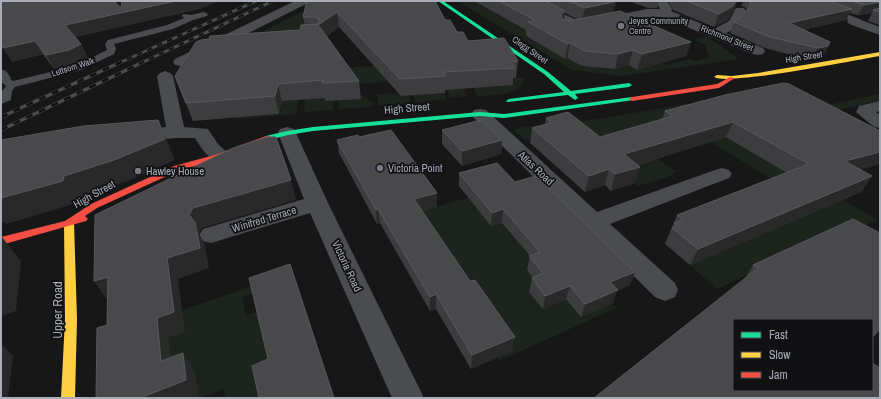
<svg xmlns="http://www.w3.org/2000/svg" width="881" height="399" font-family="'Archivo Narrow',sans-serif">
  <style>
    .green { fill: #1d241e }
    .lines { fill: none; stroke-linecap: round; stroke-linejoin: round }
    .lane { fill: #4b4c50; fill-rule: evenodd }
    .street { fill: #4b4c50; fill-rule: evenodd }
    .fast { fill: #16e098; fill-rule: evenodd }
    .slow { fill: #ffcf43; fill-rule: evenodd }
    .jam { fill: #f24e42; fill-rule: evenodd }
    .rail-far1-casing { stroke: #4b4c4f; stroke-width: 3 }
    .rail-casing { stroke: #4b4c4f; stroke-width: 3.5 }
    .rail-far1 { stroke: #111113; stroke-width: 2; stroke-dasharray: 5.5; stroke-linecap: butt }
    .rail { stroke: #111113; stroke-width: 2.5; stroke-dasharray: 7; stroke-linecap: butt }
    .wall { fill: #3d3d3f; fill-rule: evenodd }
    .shaded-wall { fill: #29292a }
    .building { fill: #49494c; stroke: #58595d }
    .poi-dot { fill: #757880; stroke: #111113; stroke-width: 1.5 }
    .labels { text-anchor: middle; stroke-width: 3.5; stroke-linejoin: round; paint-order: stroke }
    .far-poi-label { font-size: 9px; fill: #a8adb8; stroke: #111113; text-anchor: start }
    .far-street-label { font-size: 9px; fill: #a8adb8; stroke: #111113 }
    .street-label { font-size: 11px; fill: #a8adb8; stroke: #111113 }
    .poi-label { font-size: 11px; fill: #a8adb8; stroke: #111113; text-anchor: start }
    .near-street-label { font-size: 13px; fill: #a8adb8; stroke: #111113 }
  </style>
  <rect width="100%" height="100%" fill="#171717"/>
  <g class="green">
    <path d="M312 1V33L267 35 264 31 309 8 302 6Z"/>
    <path d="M457 1H474L533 34 526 36C553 52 583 69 614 69 619 69 624 67 629 65L637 70 662 63 666 65 689 59 696 61 709 57 705 45 693 39 707 36 739 59 621 76 572 70Z"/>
    <path d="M472 56 486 87 512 85 509 79 524 77C524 97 490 95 477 96L460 59Z"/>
    <path d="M406 64 455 67 467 96 450 98 448 89 455 77 314 87 326 98V102L333 101V110L304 112 308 70Z"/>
    <path d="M302 74 296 114 237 119 238 114 248 117 280 114 287 75Z"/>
    <path d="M435 90 437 94 445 93 446 99 415 103 413 92Z"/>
    <path d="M400 93 401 96H409L411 103 378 106 377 94Z"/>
    <path d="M880 94V101L813 115 805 110Z"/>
    <path d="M364 95V98H367L368 101H373L372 107 339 109V97Z"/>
    <path d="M698 102 743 147 761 157 766 155 878 220 855 229 846 228 717 289 690 265 758 236 791 191 706 139 653 156 677 172 671 173 673 175 638 186 565 127 525 140 515 131 520 127 592 120Z"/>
    <path d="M492 191 502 223 538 266 542 309 566 299 612 304 616 308 499 361 383 222Z"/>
    <path d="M293 272 294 279 242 297 246 315 259 311 274 374 263 398H225L224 389 199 398 174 381 169 338 122 331Z"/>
  </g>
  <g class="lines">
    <g class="lane">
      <path d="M802 1H813L862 20 858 22H855Z"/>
      <path d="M204 12 208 14 207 16 193 20 173 29 114 44 116 49 114 54 81 70 15 87 12 91 11 100 1 104 2 91 6 86 1 82V77H7L13 81 75 66 107 50 105 44 108 40 167 25 184 18 182 16 183 14 191 15Z"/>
    </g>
    <g class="street">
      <path d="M295 1H310L308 3 185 65 180 66 175 65 173 62 175 59Z"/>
      <path d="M655 1H667L672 9 671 11 714 29 729 21 736 8H744L746 11C742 22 736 29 726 33L763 48 765 51 763 54 758 55 753 54 662 17H647L602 26 598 25 596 22 598 19 602 18 647 9H660Z"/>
      <path d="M544 5 585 24 587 27 585 30H577L540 11 538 9 540 7Z"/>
      <path d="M853 17 880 27V35L849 24 847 21 849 18Z"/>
      <path d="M1 69 6 71 11 78 8 81 1 82Z"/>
      <path d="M165 71 170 73 173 76 184 127 208 129 218 144 231 156 228 160C211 164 203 151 195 138H176L133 142 126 140 124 136 126 132 166 127 157 76 160 73Z"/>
      <path d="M880 101V111L876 112 880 115V128L874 127 856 112 859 106Z"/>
      <path d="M480 109 486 110 597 212 715 170 722 168 729 170 732 174 729 178 610 224 675 283 678 290 675 297 665 301 655 297 474 118 471 114 474 110Z"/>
      <path d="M287 127 294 129 296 133 328 203 424 398H392L310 213 211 243 203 241 199 235 203 229 304 199 278 133 280 129Z"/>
    </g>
    <g class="fast">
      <path d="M438 1H443L548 72 571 91 629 83 632 85 629 87 575 94 578 98 575 100 568 95 507 102 506 101 509 99 564 92 544 74Z"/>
      <path d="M632 97 635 99 634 100 504 118 480 116 313 131 288 135 269 140 265 138 266 136 287 131 313 127 480 112 504 114Z"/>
    </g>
    <g class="slow">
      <path d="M880 52V56C856 60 727 86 714 77L717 75 732 76 758 73Z"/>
      <path d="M69 219 74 222 77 319 75 398H61L65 319 64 222Z"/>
    </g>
    <g class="jam">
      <path d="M730 77 735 78 719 88 632 101 629 99 632 97 717 84Z"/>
      <path d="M266 136H269L273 138 224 158 180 170 97 208 85 216 88 219 86 221 1 245V237L65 221 91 204 174 166 218 154Z"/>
    </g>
    <g class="rail-far1-casing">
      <g id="rail-far1">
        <path d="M117 64 256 1"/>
        <path d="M139 64 273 1"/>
      </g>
    </g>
    <g class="rail-casing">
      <g id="rail">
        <path d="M1 117 119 63"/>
        <path d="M1 130 141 63"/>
      </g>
    </g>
    <use href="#rail-far1" class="rail-far1"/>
    <use href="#rail" class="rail"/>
  </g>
  <g class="wall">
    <path d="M1 1 121 8H203L75 37 81 44 88 58 77 64 54 69 43 54 12 62Z"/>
    <path d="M307 1 445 20 457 32 468 41 518 61 516 78H513V85L445 90V93L401 96 339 27 327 36 359 81 361 99 325 101V98L282 101 279 114 193 121 175 76 300 30 305 25 303 17Z"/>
    <path d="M474 1H617L612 13 691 42 686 56 637 70 629 65 615 69 582 66 567 58 565 59 526 36V30ZM565 13 577 19 578 20 569 21H564Z"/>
    <path d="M629 1H659L657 8H648Z"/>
    <path d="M668 1H737L735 8 728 20 714 27 673 10Z"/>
    <path d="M744 1H880V25L868 21 872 13 858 15 850 13 846 20 803 30 830 42 822 58 811 60 765 48 730 33 734 22 741 17 747 10 745 7 741 6Z"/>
    <path d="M725 95 872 176 861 192 690 265 665 244 677 215 787 173 726 137 637 165 635 183 611 191 605 185 585 192 530 143 532 128 545 124 546 118 600 137 662 120 665 111Z"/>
    <path d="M442 130 502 140 501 154 462 166 442 144Z"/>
    <path d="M359 137 437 207 422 211 512 351 471 369 436 309 430 311 380 223 377 224 339 153 337 140Z"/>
    <path d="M459 173 515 182 635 272 630 285 617 291 613 303 581 317 566 299 543 309 529 292 532 278H533L527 270 530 256 502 223 491 226 459 186Z"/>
    <path d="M853 219 734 320 745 278 753 265Z"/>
  </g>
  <g class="shaded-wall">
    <path d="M176 1H219L203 8 71 38 65 25Z"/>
    <path d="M614 1H617L611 15 582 21 585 8Z"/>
    <path d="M736 1H737L735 8 728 20 714 27 719 14Z"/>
    <path d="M880 2V11L873 10 872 13 858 15 864 5Z"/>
    <path d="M852 9 846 20 784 34 789 23Z"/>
    <path d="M565 11 563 25 561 16 562 13Z"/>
    <path d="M337 12 339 27 321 41 318 25Z"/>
    <path d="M35 41 43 54 12 62 3 48Z"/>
    <path d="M691 42 686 56 637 70 642 54Z"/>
    <path d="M570 43 567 58 565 59 568 44Z"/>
    <path d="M81 44 88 58 77 64 54 69 46 55Z"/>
    <path d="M828 46 822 58 811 60 818 48Z"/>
    <path d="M633 50 629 65 615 69 618 54Z"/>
    <path d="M278 84 282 101 279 114 275 96Z"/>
    <path d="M158 120 175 160 125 182 78 198 77 203 6 224 4 222 1 223V198Z"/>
    <path d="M733 122 726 137 619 170 624 154Z"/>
    <path d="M502 140 501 154 462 166V151Z"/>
    <path d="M880 152V164L834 177 845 161Z"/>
    <path d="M640 167 635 183 611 191 615 174Z"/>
    <path d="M609 169 605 185 585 192 589 176Z"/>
    <path d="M872 176 861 192 690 265 698 249Z"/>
    <path d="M291 180 296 200 202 228 199 233 204 243 209 268 178 279 185 332 169 338 174 381 161 361 157 318 167 258 193 208Z"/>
    <path d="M437 193V207L415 213 414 199Z"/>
    <path d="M378 209 380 223 377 224 376 210Z"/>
    <path d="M503 209 502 223 491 226 492 213Z"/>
    <path d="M2 237 21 261 16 311 1 316V245Z"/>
    <path d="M635 272 630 285 617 291 613 303 581 317 585 304 610 282Z"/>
    <path d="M108 277V301L94 281Z"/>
    <path d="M570 286 566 299 543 309 545 296Z"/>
    <path d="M436 294V309L430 311V297Z"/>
    <path d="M515 337 512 351 471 369 472 355Z"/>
    <path d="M1 344 13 356 8 398H1Z"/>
    <path d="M183 353 195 373 199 398H140Z"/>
  </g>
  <g class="building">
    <path d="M1 1H114L121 8 122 1H176L65 25 81 44 69 50 46 55 35 41 3 48 1 44Z"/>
    <path d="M307 1H435L445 20H450L457 32H463L468 41 504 38 518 61 511 62 515 68 444 72 445 76 400 79 337 12 318 25 359 81 322 83 323 80 278 84 275 96 186 103 175 76 196 42 201 40 209 39 210 36 300 30 301 25 318 24 320 20 315 17H303Z"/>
    <path d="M499 1H545L565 11 562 13 561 16 563 20 569 21 620 11 691 42 642 54 633 50 618 54 585 51 570 43 568 44 528 22 535 20Z"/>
    <path d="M569 1H614V2L585 8Z"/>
    <path d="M687 1H736L733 6 719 14Z"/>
    <path d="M751 1H829L852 9 789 23 830 42 828 46 818 48 770 37 734 22 741 17 748 9Z"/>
    <path d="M852 1H880V2L864 5Z"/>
    <path d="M880 8V12L873 10Z"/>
    <path d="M783 83 789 84 880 131V152L845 161 872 176 698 249 672 228 677 226 674 223 683 220 677 215 809 164 733 122 624 154 640 167 615 174 609 169 589 176 532 128 551 123 546 118 568 112 600 137 673 116 665 111 725 95Z"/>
    <path d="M158 120 165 139 114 160 64 176 63 181 1 198V140L84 126Z"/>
    <path d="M481 120 502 140 462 151 442 130Z"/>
    <path d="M391 130 437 193 414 199 470 281 475 280 515 337 472 355 436 294 430 297 378 209 376 210 337 140 358 135 359 137Z"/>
    <path d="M267 137H276L291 180 193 208 189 215 195 222 200 248 167 258 174 312 157 318 161 361 183 353 186 380 140 398H108V396L104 398H96L97 328 107 325 108 277 94 281 95 215 233 148Z"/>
    <path d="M497 163 515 182 536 176 635 272 610 282 618 290 585 304 570 286 545 296 532 278 543 273 529 256 540 252 503 209 492 213 459 173Z"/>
    <path d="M853 219 880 233V329L872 338V320H734V390H872V363L880 368V398H594L758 268 753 265Z"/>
    <path d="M290 264 334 398H259L252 366 268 359 249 278Z"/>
  </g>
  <g class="poi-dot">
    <circle cx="621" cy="26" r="4"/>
    <circle cx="380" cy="168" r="4"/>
    <circle cx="138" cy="171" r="4"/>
  </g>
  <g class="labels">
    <g class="far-poi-label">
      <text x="629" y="24">Jeyes Community<tspan x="629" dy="10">Centre</tspan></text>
    </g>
    <g class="far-street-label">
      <text transform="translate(727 38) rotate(22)" y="3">Richmond Street</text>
      <text transform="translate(530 50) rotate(35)" y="3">Clegg Street</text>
      <text transform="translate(804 57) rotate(-9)" y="3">High Street</text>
      <text transform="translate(73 67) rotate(-18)" y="3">Lettsom Walk</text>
    </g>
    <g class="street-label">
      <text transform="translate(407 108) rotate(-5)" y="4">High Street</text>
      <text transform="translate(536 168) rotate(43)" y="4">Atlas Road</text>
      <text transform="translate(94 194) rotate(-29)" y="4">High Street</text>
      <text transform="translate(264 219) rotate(-17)" y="4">Winifred Terrace</text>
      <text transform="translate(347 266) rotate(65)" y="4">Victoria Road</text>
    </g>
    <g class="poi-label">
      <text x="388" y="172">Victoria Point</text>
      <text x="146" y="175">Hawley House</text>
    </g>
    <g class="near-street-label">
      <text transform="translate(57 310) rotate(-90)" y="5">Upper Road</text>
    </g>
  </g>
  <rect width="881" height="399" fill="none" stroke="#a8adb8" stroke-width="4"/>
  <rect x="733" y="319" width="140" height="72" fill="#111113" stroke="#4d4f55"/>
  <rect x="741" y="332" width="20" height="6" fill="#16e098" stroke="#4d4f55"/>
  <text x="769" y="339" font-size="12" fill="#a8adb8">Fast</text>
  <rect x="741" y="352" width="20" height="6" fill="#ffcf43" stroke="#4d4f55"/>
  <text x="769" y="359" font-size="12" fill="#a8adb8">Slow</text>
  <rect x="741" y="372" width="20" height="6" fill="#f24e42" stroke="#4d4f55"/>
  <text x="769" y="379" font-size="12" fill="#a8adb8">Jam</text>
</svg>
